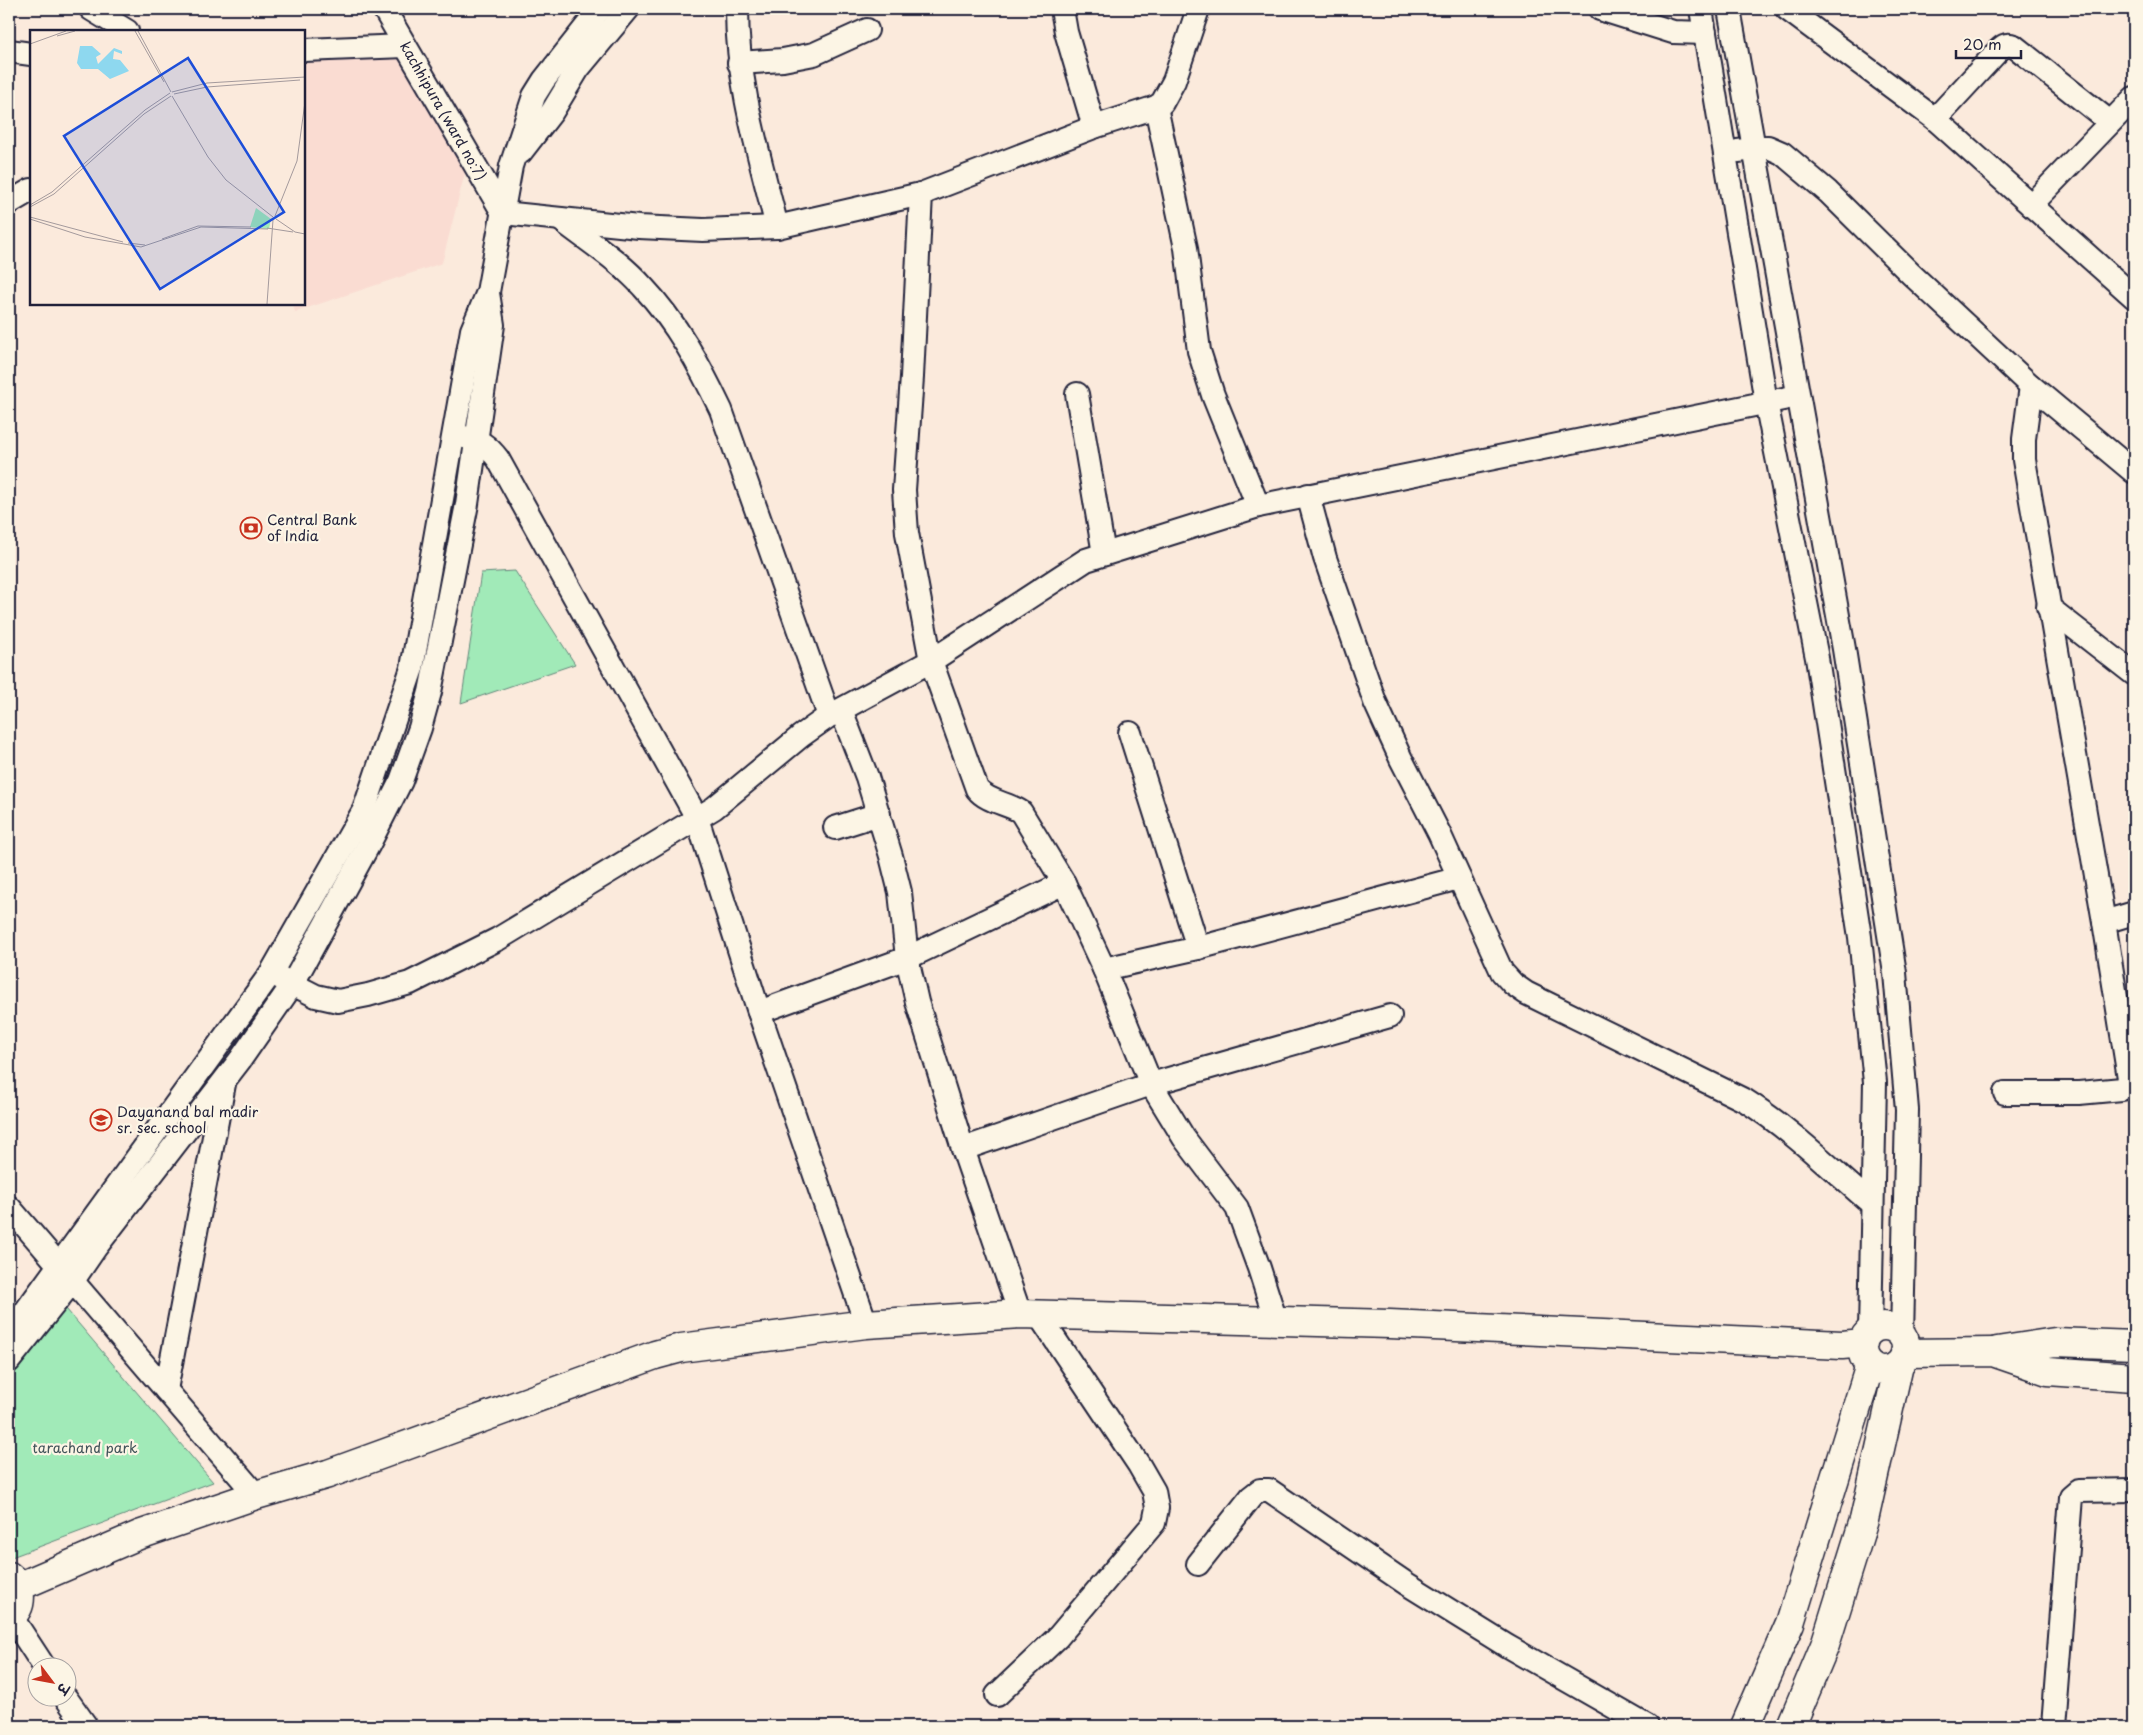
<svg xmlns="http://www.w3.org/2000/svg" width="2143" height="1735" font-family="'Playpen Sans','Playpen Sans Deva',sans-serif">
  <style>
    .built { fill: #fadcd2 }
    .green { fill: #a1eab8; stroke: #62867a }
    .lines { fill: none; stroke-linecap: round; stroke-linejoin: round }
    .minor-casing { stroke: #22223b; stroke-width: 26 }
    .major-casing { stroke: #22223b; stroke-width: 31 }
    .minor { stroke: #fcf5e5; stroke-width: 22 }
    .major { stroke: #fcf5e5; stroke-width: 28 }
    .labels { text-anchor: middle; stroke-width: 4.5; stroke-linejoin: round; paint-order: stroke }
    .street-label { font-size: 14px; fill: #22223b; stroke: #fcf5e5 }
    .poi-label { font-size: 14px; fill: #22223b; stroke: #fcf5e5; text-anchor: start }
    .park-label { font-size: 14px; fill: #42545a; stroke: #fcf5e5 }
    .inset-road { fill: none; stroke: #a49a9c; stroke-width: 1 }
    .view { fill: #1d4ed8; fill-opacity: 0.15; stroke: #1d4ed8; stroke-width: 2.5 }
    .inset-edge { fill: none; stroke: #22223b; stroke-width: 2.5 }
  </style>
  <rect width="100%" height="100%" fill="#fbeadc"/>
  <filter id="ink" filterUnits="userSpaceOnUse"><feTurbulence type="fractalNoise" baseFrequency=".02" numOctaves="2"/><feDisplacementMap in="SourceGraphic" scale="10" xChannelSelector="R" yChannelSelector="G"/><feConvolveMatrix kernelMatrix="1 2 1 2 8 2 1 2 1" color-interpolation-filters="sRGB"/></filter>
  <g filter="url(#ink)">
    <path class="built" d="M405 46 469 157 442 263 295 312 293 304H304V52Z"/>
    <g class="green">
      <path d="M515 571 575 664 461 703 481 573Z"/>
      <path d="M61 1303 213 1482 9 1558V1366Z"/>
    </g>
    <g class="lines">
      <g class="minor-casing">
        <g id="minor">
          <path d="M91 9 127 31"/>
          <path d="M384 9 503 213 639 227 703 230 777 227 921 194 1094 127 1156 107 1162 103 1174 81 1198 9"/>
          <path d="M737 9C737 84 759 154 777 227"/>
          <path d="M1062 9 1066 32 1094 127"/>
          <path d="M1600 9 1673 32 1705 33"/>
          <path d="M1701 9 1766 402 1817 658 1860 937 1875 1082 1870 1332"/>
          <path d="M1729 9 1844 649 1895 973 1907 1110 1902 1337"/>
          <path d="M1787 9 1935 119 2031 205"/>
          <path d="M304 50 405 46"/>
          <path d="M9 51 31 54"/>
          <path d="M739 63 783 60 814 54 867 30"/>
          <path d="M2134 98 2031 205 2134 297"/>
          <path d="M1156 107 1186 248 1199 351 1213 395 1258 506"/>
          <path d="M1935 119 1997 52C2003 46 2006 43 2014 46L2110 122"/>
          <path d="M1738 151 1768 147 1782 153 1828 192 1911 274 2031 386 2134 472"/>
          <path d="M521 152 552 112 578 69 628 9"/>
          <path d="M921 194 912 377 904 490 907 533 931 661 977 789C987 802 1008 803 1021 812L1064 883 1104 969 1151 1084 1184 1138 1237 1208 1259 1268 1276 1321"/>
          <path d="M9 203 31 190"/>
          <path d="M560 219C588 241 620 261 643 287 677 323 700 366 721 410L829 716"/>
          <path d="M1077 394 1104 554"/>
          <path d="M464 437C480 440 488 446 498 459L697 818 759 1012 866 1324"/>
          <path d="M1308 495 1325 558 1375 702 1401 759 1439 833 1502 972 1513 984 1526 993 1746 1101C1792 1130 1831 1169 1872 1204"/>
          <path d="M2048 607 2134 674"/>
          <path d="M841 710 867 777 891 856 900 892 907 958 917 1002 963 1149 1020 1314"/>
          <path d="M1130 733 1198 948 1459 878"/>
          <path d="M835 828 879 814"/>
          <path d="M2104 922 2134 913"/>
          <path d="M1104 969 1198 948"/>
          <path d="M271 973 316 996 338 1001 368 995 410 983 498 939 714 808 801 736 829 716 931 661 1086 560 1258 506 1798 396"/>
          <path d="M759 1012 907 958 1064 883"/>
          <path d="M2005 1093H2079L2122 1089 2127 1085 2129 1078 2104 922 2024 460V439L2031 386"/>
          <path d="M963 1149 1151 1084 1390 1016"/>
          <path d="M9 1207 256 1495"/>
          <path d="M9 1334 271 973 364 810 412 668 472 330 488 292 511 166 534 96 544 80 600 9"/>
          <path d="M9 1361 72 1282 96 1247 240 1060 292 985 368 846 401 781 420 728 430 692 467 504 493 325 488 293"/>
          <path d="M166 1390 224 1084"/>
          <path d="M1198 1564 1251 1497 1260 1490H1269L1407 1584 1507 1646 1647 1726"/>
          <path d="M11 1616 45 1668"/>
          <path d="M997 1695 1058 1637 1154 1523 1157 1508 1154 1491 1139 1465 1038 1314"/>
          <path d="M66 1698 86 1726"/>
          <path d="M2053 1726 2071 1497 2078 1491 2134 1490"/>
        </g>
      </g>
      <g class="major-casing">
        <g id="major">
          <circle cx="1884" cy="1348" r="22"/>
          <path d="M1997 1351 2055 1342 2134 1345"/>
          <path d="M1905 1353 1993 1352 2048 1371 2134 1377"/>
          <path d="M9 1576C23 1587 24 1607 9 1618"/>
          <path d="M18 1587 139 1535 256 1495 328 1474 655 1355 681 1348 866 1324 1020 1314 1390 1324 1842 1345 1863 1343"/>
          <path d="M1745 1726 1790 1623 1870 1365"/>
          <path d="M1791 1726 1825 1645 1864 1520 1899 1364"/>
        </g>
      </g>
      <use href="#minor" class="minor"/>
      <use href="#major" class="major"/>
    </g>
  </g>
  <defs>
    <g id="bank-ring" transform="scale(1.125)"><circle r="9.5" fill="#fcf5e5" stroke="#c8321e" stroke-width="1.5"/><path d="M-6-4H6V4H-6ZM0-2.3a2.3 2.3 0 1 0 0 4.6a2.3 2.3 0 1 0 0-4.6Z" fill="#c8321e"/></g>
    <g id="school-ring" transform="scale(1.125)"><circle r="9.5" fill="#fcf5e5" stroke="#c8321e" stroke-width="1.5"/><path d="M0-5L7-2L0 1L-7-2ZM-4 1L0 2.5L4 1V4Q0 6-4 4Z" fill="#c8321e"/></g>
  </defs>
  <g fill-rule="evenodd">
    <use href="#bank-ring" x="251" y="528"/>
    <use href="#school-ring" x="101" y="1120"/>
  </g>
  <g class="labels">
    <g class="street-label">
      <text transform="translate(443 111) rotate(60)" y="5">kachhipura (ward no:7)</text>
    </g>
    <g class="poi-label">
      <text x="267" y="525">Central Bank<tspan x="267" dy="16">of India</tspan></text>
      <text x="117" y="1117">Dayanand bal madir<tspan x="117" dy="16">sr. sec. school</tspan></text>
    </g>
    <g class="park-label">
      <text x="85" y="1453">tarachand park</text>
    </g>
  </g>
  <g transform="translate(30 30)">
    <rect width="275" height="275" fill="#fbeadc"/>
    <path d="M226 178 241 189 239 199 220 197Z" fill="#a1eab8"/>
    <path d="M50 16H62L71 24 66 27 68 34 84 18 92 21V24L84 21 83 29 90 30 99 41 80 49 68 39H51L47 33Z" fill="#8ed8ef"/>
    <path class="inset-road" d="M105 1 134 52M108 1 141 62M27 6 45 1M0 14 36 1M142 62 177 53 275 47M144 64 177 57 270 50M142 66 178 127 196 150 243 187M0 175 22 162 115 80 140 63M0 177 24 164 114 84 141 66M245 186 267 131 275 72M0 187 93 212M0 189 55 207 111 217 171 197 238 199M246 189 265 202 275 204M237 198 263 202M132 209 168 196 221 197M98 213 115 215M237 274 243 190"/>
    <path class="view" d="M158 28 254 182 130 259 34 106Z"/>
    <rect width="275" height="275" class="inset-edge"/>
  </g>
  <rect width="2143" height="1735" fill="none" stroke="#fcf5e5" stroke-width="30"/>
  <rect x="15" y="15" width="2113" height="1705" fill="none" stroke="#22223b" stroke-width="2" filter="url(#ink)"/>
  <g transform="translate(52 1682) rotate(122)"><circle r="24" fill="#fcf5e5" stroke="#a5a1a1"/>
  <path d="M0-4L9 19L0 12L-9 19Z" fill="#c8321e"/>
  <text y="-8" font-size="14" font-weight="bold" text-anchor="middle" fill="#22223b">उ</text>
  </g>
  <path d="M1956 50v8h65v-8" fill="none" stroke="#22223b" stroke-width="2.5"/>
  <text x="1963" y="50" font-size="15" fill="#22223b" stroke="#fcf5e5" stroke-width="4" paint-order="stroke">20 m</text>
</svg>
